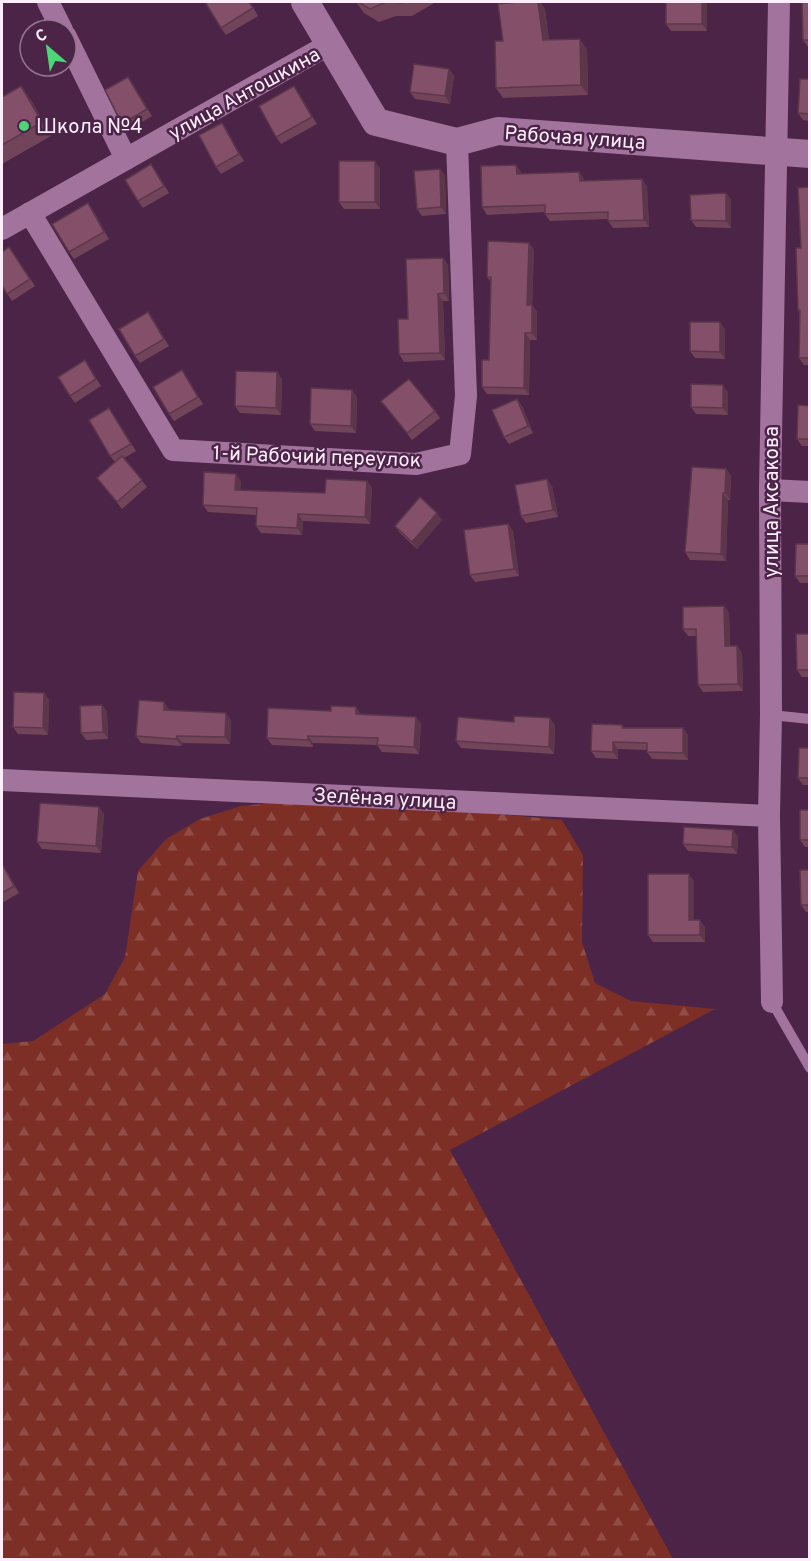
<svg xmlns="http://www.w3.org/2000/svg" width="811" height="1561" font-family="Overpass,sans-serif">
  <style>
    .forest { fill: url(#forest-firs) }
    .lines { fill: none; stroke-linecap: round; stroke-linejoin: round }
    .service { stroke: #a2749d; stroke-width: 10 }
    .minor { stroke: #a2749d; stroke-width: 22 }
    .tertiary { stroke: #a2749d; stroke-width: 28 }
    .wall { fill: #72445a }
    .shaded-wall { fill: #5c374a }
    .building { fill: #844f69; stroke: #5c374a; stroke-width: 1.5 }
    .poi-dot { fill: #4cd676; stroke: #4b2448; stroke-width: 2 }
    .labels { text-anchor: middle; stroke-width: 5; stroke-linejoin: round; paint-order: stroke }
    .street-label { font-size: 20px; fill: #feeefc; stroke: #4b2448 }
    .poi-label { font-size: 20px; fill: #feeefc; stroke: #4b2448; text-anchor: start }
  </style>
  <defs>
    <pattern id="forest-firs" width="22" height="20" patternUnits="userSpaceOnUse" patternTransform="scale(1.5)"><rect width="22" height="20" fill="#7d2f25"/><path d="M5 1l3.5 6h-7zM16 11l3.5 6h-7z" fill="#904d46"/></pattern>
  </defs>
  <rect width="100%" height="100%" fill="#4b2448"/>
  <path class="forest" d="M325 798 562 820 583 855 582 942 595 983 631 1001 715 1009 450 1150 673 1559 2 1560V1044L33 1041 105 994 125 957 138 871 166 839 200 819 241 806Z"/>
  <g class="lines">
    <g class="service">
      <path d="M771 715 810 719"/>
      <path d="M772 1002 810 1068"/>
    </g>
    <g class="minor">
      <path d="M48 2 62 30"/>
      <path d="M66 37 126 159"/>
      <path d="M30 213 173 450 416 464 460 454 466 396 457 142"/>
      <path d="M2 229 330 44"/>
      <path d="M770 490 810 492"/>
      <path d="M2 780 769 816"/>
      <path d="M772 1002 769 816 771 715 770 490 779 2"/>
    </g>
    <path class="tertiary" d="M305 2 376 122 457 142 498 131 810 154"/>
  </g>
  <g class="wall">
    <path d="M250 2 258 16 226 35 221 28Z"/>
    <path d="M356 2H436L412 16H396L379 22 364 13Z"/>
    <path d="M517 2H540L545 9 549 40 587 49 588 95 503 98 496 88 503 41Z"/>
    <path d="M666 2H707V31H671L666 24Z"/>
    <path d="M810 2V47H808L803 40Z"/>
    <path d="M449 69 454 76 450 104 415 99 410 92Z"/>
    <path d="M128 77 152 116 127 131 122 124Z"/>
    <path d="M810 79V121L803 120 798 113Z"/>
    <path d="M294 86 317 124 281 144 276 137Z"/>
    <path d="M2 97 31 100 51 136 2 164Z"/>
    <path d="M222 123 244 161 221 174 216 167Z"/>
    <path d="M380 168V209H344L339 202Z"/>
    <path d="M440 169 445 176 446 214 422 216 417 209Z"/>
    <path d="M156 171 169 193 143 208 138 201Z"/>
    <path d="M521 172V174L579 172 584 179V181L647 186 649 227 613 228 608 221V219L550 221 545 214V212L487 215 482 207Z"/>
    <path d="M810 187V365H804L799 358V312L798 310 801 248Z"/>
    <path d="M726 193 731 200V228L696 227 691 220Z"/>
    <path d="M93 210 109 239 74 259 69 252Z"/>
    <path d="M529 243 534 250 532 305 537 312V340H530L529 395 487 394 482 387 489 360 491 282 487 277Z"/>
    <path d="M9 247 35 286 12 301 2 286Z"/>
    <path d="M443 258 448 265 449 301H443L445 360 404 362 399 354 408 319Z"/>
    <path d="M153 319 169 346 140 363 135 356Z"/>
    <path d="M725 329V359L695 358 690 351Z"/>
    <path d="M85 360 101 386 75 403 70 396Z"/>
    <path d="M182 370 203 404 174 421 169 414Z"/>
    <path d="M277 372 282 379 281 415 240 413 235 406Z"/>
    <path d="M352 390 357 397 356 433 315 431 310 424Z"/>
    <path d="M728 392V415L696 414 691 407Z"/>
    <path d="M517 399 522 406 533 433 509 444 504 437Z"/>
    <path d="M381 401 435 411 440 418 412 440Z"/>
    <path d="M810 406V446H802L797 439Z"/>
    <path d="M109 408 136 451 124 458 147 487 122 509 97 478 115 462 110 456Z"/>
    <path d="M726 469 731 476 730 500H728L726 561 690 560 685 552Z"/>
    <path d="M241 481 240 490 325 493 367 481 372 488 370 524 303 521 302 535 261 533 256 526 257 515 208 512 203 505Z"/>
    <path d="M552 486 558 517 526 523 521 516Z"/>
    <path d="M442 520 417 549 400 533 395 526Z"/>
    <path d="M508 524 513 531 519 576 475 582 470 575Z"/>
    <path d="M810 544V583H800L795 576Z"/>
    <path d="M724 606 729 613 730 646H737L742 653 743 691 703 692 698 685 696 636H688L683 629Z"/>
    <path d="M810 634V677H802L797 670Z"/>
    <path d="M44 693 49 700 48 735 18 734 13 727Z"/>
    <path d="M102 705 107 712 108 739 86 740 81 733Z"/>
    <path d="M169 709V711L231 720 230 744 182 743 181 746 141 743 136 736Z"/>
    <path d="M361 714 416 717 421 724 419 754 382 752 377 745 313 743V747L272 745 267 738Z"/>
    <path d="M514 722 555 725 554 754 461 748 456 741Z"/>
    <path d="M622 725 624 728H683L688 735V760L652 759 647 752V750L618 749V759L596 758 591 751Z"/>
    <path d="M810 748V785H803L798 778Z"/>
    <path d="M810 810V847H805L800 840Z"/>
    <path d="M104 814 101 853 42 849 37 842Z"/>
    <path d="M733 830 738 837 737 854 688 851 683 844Z"/>
    <path d="M2 863 19 893 2 903Z"/>
    <path d="M810 870V912H806L801 905Z"/>
    <path d="M694 881V920L705 927V942H653L648 935Z"/>
  </g>
  <g class="shaded-wall">
    <path d="M538 2H540L545 9 550 50 543 40Z"/>
    <path d="M702 2H707V31L702 24Z"/>
    <path d="M580 39 587 49 588 95 581 85Z"/>
    <path d="M449 69 454 76 450 104 445 96Z"/>
    <path d="M128 77 133 84 152 116 147 109Z"/>
    <path d="M21 86 31 100 51 136 42 122Z"/>
    <path d="M294 86 299 93 317 124 312 117Z"/>
    <path d="M222 123 227 130 244 161 239 154Z"/>
    <path d="M375 161 380 168V209L375 202Z"/>
    <path d="M516 165 521 172 522 182 517 174Z"/>
    <path d="M440 169 445 176 446 214 441 207Z"/>
    <path d="M579 172 584 179 585 188 580 181Z"/>
    <path d="M642 179 647 186 649 227 644 220Z"/>
    <path d="M726 193 731 200V228L726 221Z"/>
    <path d="M88 203 93 210 109 239 104 232Z"/>
    <path d="M529 243 534 250 532 312 527 305Z"/>
    <path d="M443 258 448 265 449 301 444 293Z"/>
    <path d="M438 294 443 301 445 360 440 353Z"/>
    <path d="M532 305 537 312V340L532 333Z"/>
    <path d="M720 322 725 329V359L720 352Z"/>
    <path d="M525 333 530 340 529 395 524 388Z"/>
    <path d="M277 372 282 379 281 415 276 408Z"/>
    <path d="M723 385 728 392V415L723 408Z"/>
    <path d="M352 390 357 397 356 433 351 426Z"/>
    <path d="M517 399 522 406 533 433 528 426Z"/>
    <path d="M726 469 731 476 730 500 725 493Z"/>
    <path d="M236 474 241 481 240 497 235 490Z"/>
    <path d="M547 479 552 486 558 517 553 510Z"/>
    <path d="M367 481 372 488 370 524 365 517Z"/>
    <path d="M723 493 728 500 726 561 721 554Z"/>
    <path d="M437 513 442 520 417 549 412 542Z"/>
    <path d="M298 514 303 521 302 535 297 528Z"/>
    <path d="M508 524 513 531 519 576 514 569Z"/>
    <path d="M724 606 729 613 730 653 725 646Z"/>
    <path d="M737 646 742 653 743 691 738 684Z"/>
    <path d="M44 693 49 700 48 735 43 728Z"/>
    <path d="M164 702 169 709V718L164 710Z"/>
    <path d="M102 705 107 712 108 739 103 732Z"/>
    <path d="M356 707 361 714H356Z"/>
    <path d="M226 713 231 720 230 744 225 737Z"/>
    <path d="M416 717 421 724 419 754 414 747Z"/>
    <path d="M550 718 555 725 554 754 549 747Z"/>
    <path d="M683 728 688 735V760L683 753Z"/>
    <path d="M177 736 182 743 181 746 176 739Z"/>
    <path d="M308 736 313 743V747L308 740Z"/>
    <path d="M613 742 618 749V759L613 752Z"/>
    <path d="M99 807 104 814 101 853 96 846Z"/>
    <path d="M733 830 738 837 737 854 732 847Z"/>
    <path d="M2 863 19 893 14 886Z"/>
    <path d="M689 874 694 881V927L689 920Z"/>
    <path d="M700 920 705 927V942L700 935Z"/>
  </g>
  <g class="building">
    <path d="M205 2H249L253 8 221 28Z"/>
    <path d="M358 2H404L402 3 386 2 370 9Z"/>
    <path d="M517 2H538L543 40 580 39 581 85 496 88 495 41H503L498 4Z"/>
    <rect x="666" y="2" width="36" height="22"/>
    <path d="M802 2H810V40H803Z"/>
    <path d="M414 64 449 69 445 96 410 92Z"/>
    <path d="M128 77 147 109 122 124 105 90Z"/>
    <path d="M800 79H810V114L798 113Z"/>
    <path d="M21 86 42 122 2 145V97Z"/>
    <path d="M294 86 312 117 276 137 259 106Z"/>
    <path d="M222 123 239 154 216 167 199 135Z"/>
    <rect x="339" y="161" width="36" height="41"/>
    <path d="M151 164 164 186 138 201 125 180Z"/>
    <path d="M516 165 517 174 579 172 580 181 642 179 644 220 608 221V212L545 214V205L482 207 481 166Z"/>
    <path d="M440 169 441 207 417 209 414 171Z"/>
    <path d="M810 187V358H799L800 310H798L796 248H801L798 188Z"/>
    <path d="M726 193V221L691 220 690 195Z"/>
    <path d="M88 203 104 232 69 252 52 224Z"/>
    <path d="M488 241 529 243 527 305H532V333H525L524 388 482 387V360H489L491 277H487Z"/>
    <path d="M9 247 30 279 7 294 2 286V252Z"/>
    <path d="M443 258 444 293 438 294 440 353 399 354 398 319H408L406 259Z"/>
    <path d="M148 312 164 339 135 356 119 329Z"/>
    <path d="M690 322H720V352L690 351Z"/>
    <path d="M85 360 96 379 70 396 58 377Z"/>
    <path d="M182 370 198 397 169 414 153 387Z"/>
    <path d="M236 371 277 372 276 408 235 406Z"/>
    <path d="M409 379 435 411 407 433 381 401Z"/>
    <path d="M691 384 723 385V408L691 407Z"/>
    <path d="M311 388 352 390 351 426 310 424Z"/>
    <path d="M517 399 528 426 504 437 492 410Z"/>
    <path d="M798 405 810 406V439H797Z"/>
    <path d="M109 408 131 444 110 456 89 420Z"/>
    <path d="M122 456 142 480 117 502 97 478Z"/>
    <path d="M692 467 726 469 725 493H723L721 554 685 552Z"/>
    <path d="M204 472 236 474 235 490 325 493 326 479 367 481 365 517 298 514 297 528 256 526 257 508 203 505Z"/>
    <path d="M547 479 553 510 521 516 515 485Z"/>
    <path d="M420 497 437 513 412 542 395 526Z"/>
    <path d="M508 524 514 569 470 575 464 530Z"/>
    <path d="M796 544H810V576H795Z"/>
    <path d="M724 606 725 646H737L738 684 698 685 696 629H683V607Z"/>
    <path d="M796 634H810V670H797Z"/>
    <path d="M14 692 44 693 43 728 13 727Z"/>
    <path d="M139 700 164 702V710L226 713 225 737 177 736 176 739 136 736Z"/>
    <path d="M102 705 103 732 81 733 80 706Z"/>
    <path d="M331 706 356 707V714L416 717 414 747 377 745 378 738 308 736V740L267 738 268 708 331 711Z"/>
    <path d="M514 716 550 718 549 747 456 741 458 717 514 722Z"/>
    <path d="M592 724 622 725V728H683V753L647 752V743L613 742V752L591 751Z"/>
    <path d="M799 748H810V778H798Z"/>
    <path d="M40 803 99 807 96 846 37 842Z"/>
    <rect x="800" y="810" width="10" height="30"/>
    <path d="M684 827 733 830 732 847 683 844Z"/>
    <path d="M2 864 14 886 2 893Z"/>
    <path d="M800 870H810V905H801Z"/>
    <path d="M648 874H689V920H700V935H648Z"/>
  </g>
  <circle class="poi-dot" cx="24" cy="126" r="6"/>
  <g class="labels">
    <g class="street-label">
      <text transform="translate(244 93) rotate(-29)" y="7">улица Антошкина</text>
      <text transform="translate(575 137) rotate(4)" y="7">Рабочая улица</text>
      <text transform="translate(317 456) rotate(2)" y="7">1-й Рабочий переулок</text>
      <text transform="translate(771 502) rotate(-90)" y="7">улица Аксакова</text>
      <text transform="translate(385 798) rotate(3)" y="7">Зелёная улица</text>
    </g>
    <g class="poi-label">
      <text x="36" y="133">Школа №4</text>
    </g>
  </g>
  <rect width="811" height="1561" fill="none" stroke="#feeefc" stroke-width="6"/>
  <g transform="translate(48 48) rotate(331)"><circle r="28" fill="#4b2448" stroke="#937590" stroke-width="1.5"/>
  <path d="M0-4.5L10 22L0 15L-10 22Z" fill="#4cd676"/>
  <text y="-9" font-size="16" font-weight="bold" text-anchor="middle" fill="#feeefc">С</text>
  </g>
</svg>
